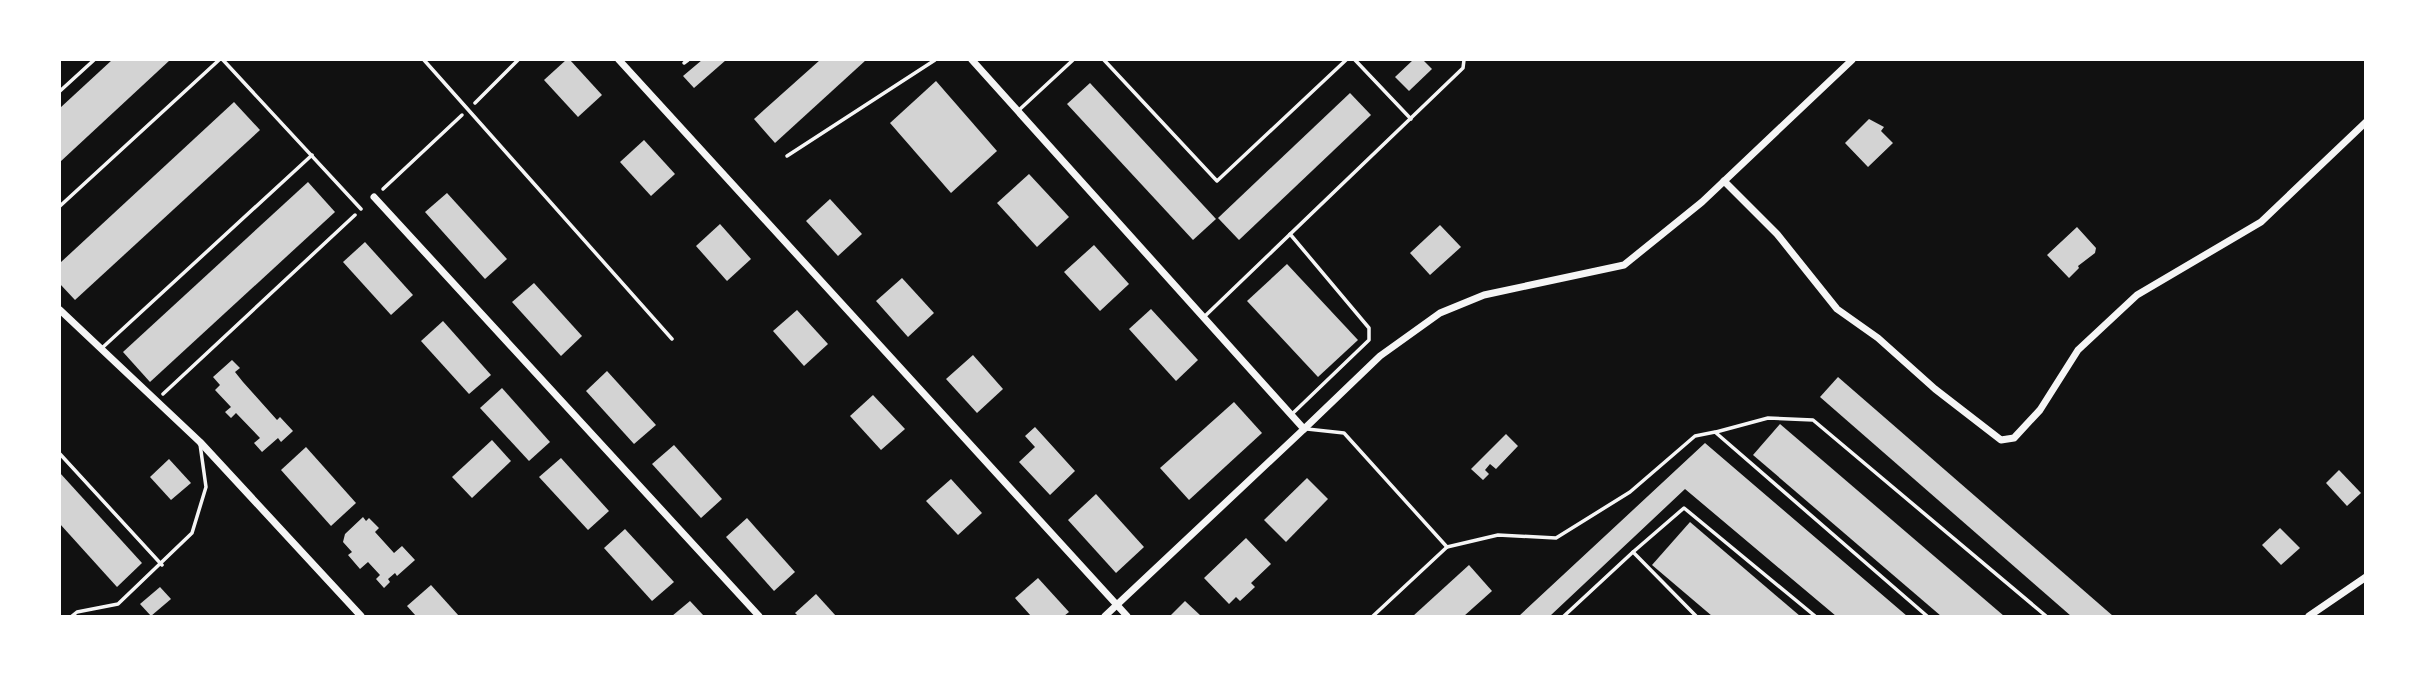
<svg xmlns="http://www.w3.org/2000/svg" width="2425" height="676" font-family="'Roboto Condensed',sans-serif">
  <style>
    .building { fill: #d3d3d3 }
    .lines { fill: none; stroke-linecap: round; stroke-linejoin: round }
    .path { stroke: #f5f5f5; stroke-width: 3.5 }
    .service { stroke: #f5f5f5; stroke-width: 3.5 }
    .minor { stroke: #f5f5f5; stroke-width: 7 }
  </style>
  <rect width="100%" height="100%" fill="#111"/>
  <g class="building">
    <path d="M112 60H170L60 162V108Z"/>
    <path d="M566 60H570L602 95 578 117 544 80Z"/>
    <path d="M702 60H726L694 88 683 76Z"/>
    <path d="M820 60H866L775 143 754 119Z"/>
    <path d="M1413 60H1423L1432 69 1409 91 1395 77Z"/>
    <path d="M936 81 997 151 951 193 890 123Z"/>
    <path d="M1090 83 1216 219 1193 240 1067 104Z"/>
    <path d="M1350 93 1371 115 1239 240 1218 218Z"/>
    <path d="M234 102 260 130 75 300 60 284V263Z"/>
    <path d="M1869 119 1884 127 1881 131 1893 143 1868 167 1845 143Z"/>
    <path d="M644 140 675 174 651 196 620 162Z"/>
    <path d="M1029 174 1069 217 1037 247 997 203Z"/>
    <path d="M308 182 335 212 150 382 123 352Z"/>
    <path d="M447 193 507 259 485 279 425 212Z"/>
    <path d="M830 199 862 234 838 256 806 221Z"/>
    <path d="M720 224 751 259 727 281 696 246Z"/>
    <path d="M1440 225 1461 247 1430 275 1410 253Z"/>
    <path d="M2077 227 2096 248 2095 253 2078 266 2079 268 2069 278 2047 255Z"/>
    <path d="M365 242 413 295 391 315 343 262Z"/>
    <path d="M1094 245 1129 284 1100 311 1064 272Z"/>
    <path d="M1287 264 1358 340 1318 377 1247 301Z"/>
    <path d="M902 278 934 313 908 337 876 301Z"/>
    <path d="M534 283 582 336 561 356 512 302Z"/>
    <path d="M1151 309 1198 360 1176 381 1129 329Z"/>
    <path d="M797 310 828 344 804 366 773 331Z"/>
    <path d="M443 321 491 375 469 394 421 341Z"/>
    <path d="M973 355 1003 389 977 413 946 379Z"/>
    <path d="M232 360 240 368 235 372 243 382 277 420 280 417 293 431 281 442 278 438 262 452 254 443 260 438 236 413 231 418 225 412 231 407 215 390 220 385 213 377Z"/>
    <path d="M607 371 656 425 634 444 586 391Z"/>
    <path d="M1838 377 2113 616H2071L1820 397Z"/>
    <path d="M502 388 550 442 529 461 480 408Z"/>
    <path d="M873 395 905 429 881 450 850 416Z"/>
    <path d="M1234 402 1262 433 1189 500 1160 468Z"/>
    <path d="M1780 424 2004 616H1941L1753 455Z"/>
    <path d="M1035 427 1075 471 1050 495 1019 462 1035 447 1025 436Z"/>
    <path d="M1506 434 1518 446 1496 469 1490 464 1485 470 1489 474 1483 480 1471 469Z"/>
    <path d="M492 440 511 461 472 498 452 477Z"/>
    <path d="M1705 443 1907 616H1836L1685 489 1550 616H1519Z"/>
    <path d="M674 445 722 499 701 518 652 464Z"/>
    <path d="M306 447 356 503 331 526 281 470Z"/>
    <path d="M561 458 609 511 588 530 539 477Z"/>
    <path d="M169 459 191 483 171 500 150 477Z"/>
    <path d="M2339 470 2361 493 2347 506 2326 483Z"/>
    <path d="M60 473 142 563 117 587 60 524Z"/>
    <path d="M1307 478 1328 499 1286 542 1264 520Z"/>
    <path d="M951 479 982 513 958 535 926 501Z"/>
    <path d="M1096 494 1144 547 1116 573 1068 520Z"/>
    <path d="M363 517 366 521 369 518 379 528 375 532 394 553 402 546 415 560 397 576 395 573 388 579 390 582 384 588 376 579 380 575 368 562 360 569 348 555 352 552 343 542 345 534Z"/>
    <path d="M747 518 795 572 774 591 726 537Z"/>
    <path d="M1690 522 1800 616H1712L1652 565Z"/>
    <path d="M2280 528 2300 548 2281 565 2262 545Z"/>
    <path d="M625 529 674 582 652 601 604 548Z"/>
    <path d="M1246 538 1271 564 1251 583 1255 587 1240 601 1236 597 1229 604 1204 578Z"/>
    <path d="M1469 565 1492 591 1464 616H1413Z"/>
    <path d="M1038 578 1069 612 1064 616H1031L1015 598Z"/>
    <path d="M431 585 459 616H416L407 606Z"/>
    <path d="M160 587 171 599 151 616 140 604Z"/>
    <path d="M816 594 836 616H798L795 613Z"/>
    <path d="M690 601 704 616H672Z"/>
    <path d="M1185 601 1201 616H1170Z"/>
  </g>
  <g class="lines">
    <g class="path">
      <path d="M475 103 518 60"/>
      <path d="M383 189 462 115"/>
      <path d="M163 394 355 215"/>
    </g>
    <g class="service">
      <path d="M223 60 361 209"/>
      <path d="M424 60 672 339"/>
      <path d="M1104 60 1217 181 1346 60"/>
      <path d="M1355 60 1411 119"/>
      <path d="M684 63 688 60"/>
      <path d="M60 91 94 60"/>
      <path d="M1019 110 1073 60"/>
      <path d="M787 156 935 60"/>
      <path d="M60 206 219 60"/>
      <path d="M1290 234 1369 328V340L1291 415"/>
      <path d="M1204 317 1463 68 1464 60"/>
      <path d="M102 348 312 155"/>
      <path d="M1307 429 1344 433 1447 547 1498 535 1556 538 1630 492 1695 436 1715 432 1927 616"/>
      <path d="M1716 432 1768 418 1813 420 2046 616"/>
      <path d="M60 454 162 565"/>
      <path d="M1633 552 1684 508 1815 616"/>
      <path d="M72 616 77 612 118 604 192 533 206 487 200 444"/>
      <path d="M1373 616 1447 547"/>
      <path d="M1564 616 1633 552 1696 616"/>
    </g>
    <g class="minor">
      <path d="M619 60 1127 616"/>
      <path d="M972 60 1304 429 1105 616"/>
      <path d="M1724 181 1777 234 1837 309 1878 338 1935 389 2001 440 2014 438 2040 410 2078 350 2137 295 2261 222 2366 122"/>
      <path d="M374 197 759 616"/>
      <path d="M60 310 200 442 361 616"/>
      <path d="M1304 429 1380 356 1440 313 1484 295 1624 265 1702 202 1852 60"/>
      <path d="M2309 616 2366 577"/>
    </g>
  </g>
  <rect width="2425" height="676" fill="none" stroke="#ffffff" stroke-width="122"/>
</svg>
